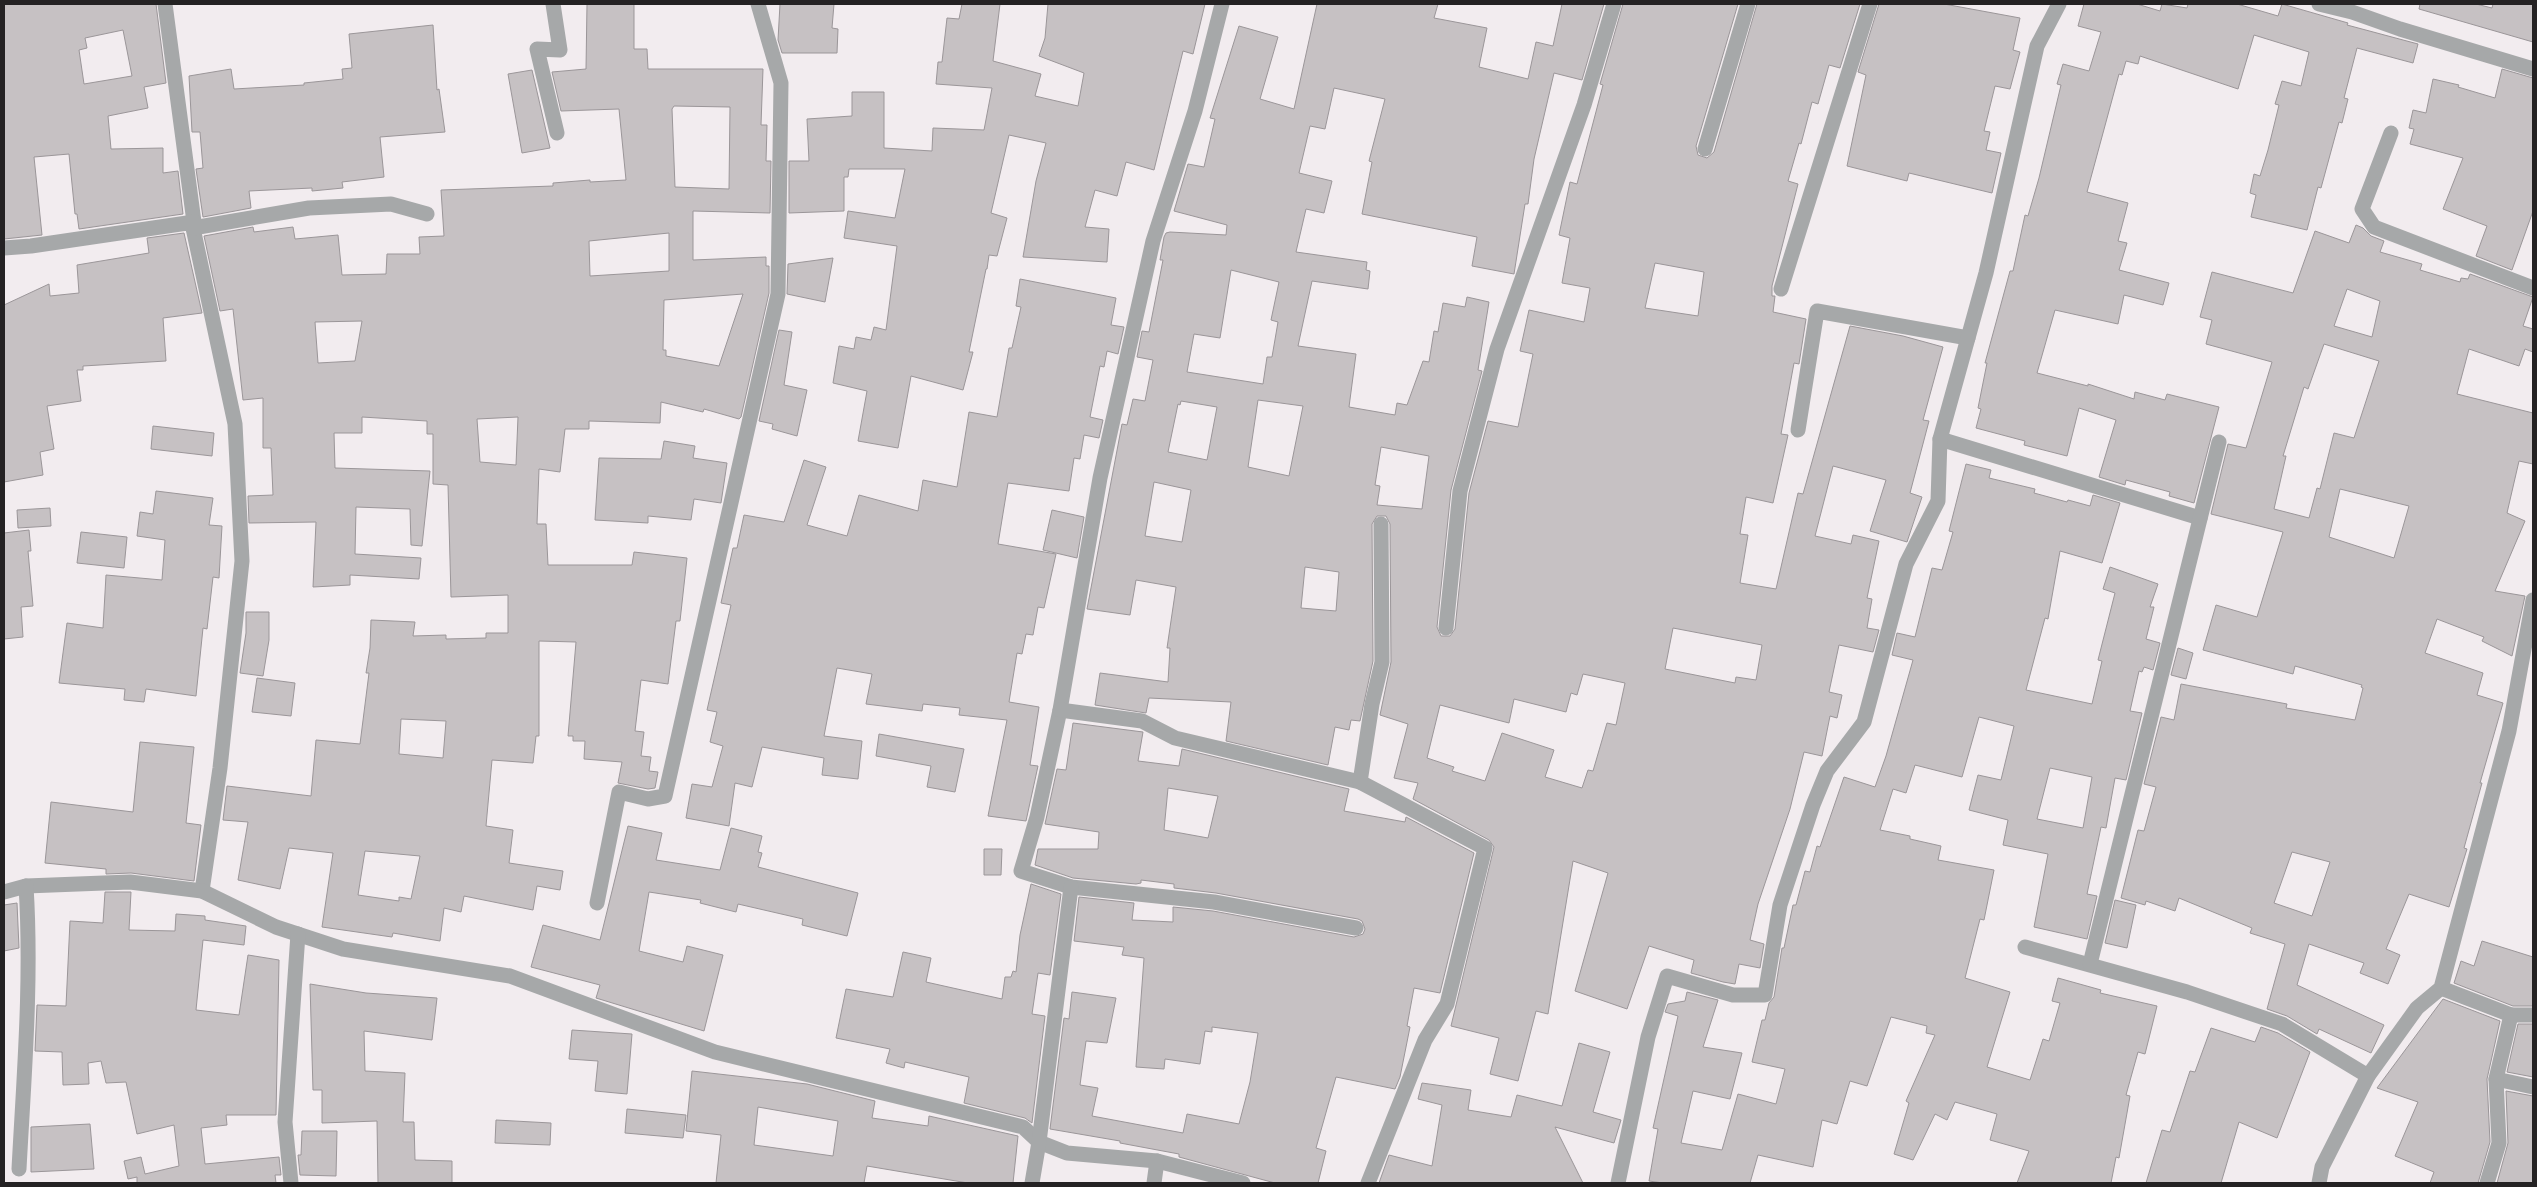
<svg xmlns="http://www.w3.org/2000/svg" width="2537" height="1187" font-family="Merriweather,serif">
  <style>
    .building { fill: #c6c1c3; stroke: #9b9699; fill-rule: evenodd }
    .lines { fill: none; stroke-linecap: round; stroke-linejoin: round }
    .minor { stroke: #a6a8a9; stroke-width: 15 }
  </style>
  <rect width="100%" height="100%" fill="#f2ecef"/>
  <g class="building">
    <path d="M4 4H156L166 83 144 87 148 108 108 116 111 149 163 148V173L178 171 183 214 79 229 77 214H75L69 154 34 157 42 235 4 239ZM123 30 132 76 84 84 79 50 87 48 85 38Z"/>
    <path d="M587 4H634V49H647L648 69H763L761 125H767L766 161H771L770 213 693 211V260L766 257V266H769V293L741 417 739 419 704 409 703 412 661 402 660 423 589 421V429H565L560 472 539 469 537 524H546L548 565H632L634 552 687 558 680 621H676L668 684 641 680 635 731 644 732 641 756 651 757 649 771 658 772 655 788 648 789 618 783 622 762 584 759 585 741H573V736H568L576 642 539 641V736H536L533 763 492 760 486 826 513 830 509 863 563 871 560 890 537 886 533 910 464 896 461 912 444 908 440 941 393 933 392 937 322 927 333 853 289 848 280 889 238 880 248 822 223 820 227 786 311 796 316 740 360 744 369 673H366L370 648 371 620 415 622 413 636 446 635V639L486 638V633H508V595L451 597 448 485 433 484V434H427V421L362 417V433H334L335 468 430 471 422 546 411 545 410 509 356 507 355 554 421 558 419 579 350 575V585L313 587 316 522 249 523 248 496 273 495 271 448H263V398L243 400 233 309 220 311 204 236 253 227 254 232 293 227 295 239 338 235 342 275 386 274 387 254H420L419 237 444 236 441 190 553 186V183L590 180V182L626 180 619 109 561 111 552 72 586 69ZM674 106 730 107 729 189 675 187 672 109ZM669 233V271L590 276 589 241ZM743 294 719 366 666 356V350H663L664 300ZM362 321 355 361 318 363 315 322ZM518 417 516 465 480 462 477 419ZM401 719 446 721 443 758 399 754ZM365 851 420 856 411 899 399 897V901L358 895Z"/>
    <path d="M780 4H834L832 28 838 29 837 53H782L778 40Z"/>
    <path d="M962 4H1000L993 61 1041 74 1035 96 1078 106 1084 73 1039 56 1045 38 1048 4H1205L1193 54 1183 51 1154 170 1126 162 1117 196 1095 190 1085 227 1109 229 1107 262 1023 257 1036 181 1046 143 1009 135 991 213 1007 218 997 256 989 255 987 269H986L969 352H973L963 390 911 376 898 448 858 441 867 391 833 383 839 346 854 349 856 337 871 340 874 327 886 330 897 246 844 238 848 211 895 218 905 169H849L848 177H844V211L789 213V161H809L807 119 852 116V92H884V148L932 151 933 128 984 130 992 88 936 84 938 62H942L947 18 959 19Z"/>
    <path d="M1317 4H1438L1434 18 1487 28 1479 67 1528 79 1536 42 1553 46 1562 4H1604L1582 80 1554 73 1534 159 1528 204H1525L1514 274 1472 266 1477 237 1362 214 1372 162 1369 161 1385 99 1334 88 1325 129 1310 126 1299 173 1332 181 1324 213 1306 209 1296 252 1367 262 1366 270 1370 271 1368 289 1312 281 1298 346 1356 354 1349 407 1395 415 1397 403 1407 405 1423 361 1429 362 1434 331 1438 332 1443 303 1465 307 1467 297 1489 302 1478 370 1482 371 1451 490 1437 627 1441 636H1450L1455 629 1469 493 1488 421 1518 427 1533 354 1520 351 1529 310 1584 322 1590 288 1562 283 1570 238 1559 235 1570 182 1577 184 1603 85 1600 84 1623 4H1738L1696 146 1698 155 1707 158 1714 152 1757 4H1860L1840 68 1829 65 1818 104 1812 102 1801 144 1799 143 1788 181 1798 184 1772 286V296H1775L1773 312 1806 319 1799 364 1794 363 1781 434 1788 435 1773 503 1746 497 1740 534 1748 535 1740 583 1776 589 1798 493 1803 494 1850 326 1903 336 1943 347 1923 420 1929 421 1910 493 1922 497 1907 542 1870 531 1886 480 1833 466 1815 536 1851 544 1853 535 1879 541 1867 598 1872 599 1867 628 1879 630 1873 652 1839 645 1829 692 1842 695 1837 718 1830 716 1822 756 1804 752 1790 809 1758 904 1750 940 1764 944 1760 968 1739 964 1735 984 1723 982 1691 973 1694 960 1649 946 1627 1009 1575 991 1608 873 1573 861 1548 1014 1536 1011 1518 1081 1490 1074 1499 1038 1451 1026 1494 847 1489 840 1413 799 1418 783 1394 778 1408 724 1380 715 1391 662 1390 524 1386 516H1377L1372 524 1373 661 1360 721 1351 720 1349 730 1335 727 1328 765 1226 741 1231 702 1149 698 1146 713 1095 705 1100 673 1168 682 1170 648H1167L1176 587 1136 580 1130 615 1087 609 1122 424 1127 425 1133 399 1145 401 1153 360 1137 357 1142 331 1149 332 1163 260H1160L1164 237 1166 233 1170 232 1226 235 1227 225 1174 211 1188 164 1204 167 1215 119 1210 118 1239 26 1278 37 1260 99 1294 109ZM1655 263 1704 272 1698 316 1645 308ZM1231 270 1279 282 1271 320 1278 322 1272 357H1267L1263 384 1187 372 1194 334 1220 338ZM1258 400 1303 406 1289 476 1248 467ZM1181 401 1217 407 1207 460 1168 452 1178 404 1180 405ZM1381 447 1429 456 1422 509 1377 505 1380 486 1375 485ZM1154 482 1191 490 1182 542 1145 536ZM1305 567 1339 572 1336 611 1301 608ZM1673 628 1762 645 1756 680 1736 677 1735 683 1665 669ZM1583 674 1625 683 1616 725 1607 723 1593 771 1588 770 1582 788 1545 777 1554 750 1502 733 1485 781 1452 771 1454 767 1427 758 1440 705 1509 723 1514 699 1566 712 1571 693 1577 695Z"/>
    <path d="M1879 4H1944L2020 18 2013 50 2020 52 2010 89 1995 86 1984 131 1990 132 1986 150 2001 153 1992 193 1909 173 1907 181 1847 166 1866 75 1858 72Z"/>
    <path d="M2084 4H2137L2160 11 2162 4 2187 8 2188 4H2237L2278 16 2282 4 2348 23 2347 25 2418 44 2413 63 2357 48 2344 98 2348 99 2342 123 2339 122 2321 188 2318 187 2307 230 2251 217 2256 195 2250 193 2254 174 2260 176 2268 150 2279 105 2275 104 2282 81 2301 86 2309 52 2254 35 2238 89 2140 56 2138 64 2126 61 2122 75 2119 74 2087 192 2128 203 2118 241 2127 243 2119 270 2169 283 2163 305 2124 295 2118 324 2055 310 2037 373 2088 386V384L2134 399 2135 392 2165 400 2167 394 2219 407 2194 503 2169 496 2170 492 2126 480 2125 485 2099 477 2116 420 2079 408 2067 456 2024 445 2025 441 1976 428 1981 409 1978 408 1987 363H1985L2010 271H2013L2025 215 2028 216 2039 178 2061 85 2057 84 2063 64 2089 71 2101 32 2078 26Z"/>
    <path d="M2420 4H2476L2492 8 2493 4H2533V42L2419 9Z"/>
    <path d="M433 25 437 90 439 89 445 132 380 137 384 177 342 182 343 188 312 191V188L249 191 251 208 203 217 196 169 203 168 200 132H192L189 76 231 69 234 89 304 85V83L343 79 342 69 352 68 349 34Z"/>
    <path d="M2502 69 2533 78V211L2512 270 2476 256 2487 226 2443 209 2463 158 2410 144 2414 129 2409 128 2413 110 2426 113 2433 79 2459 85 2458 87 2495 98Z"/>
    <path d="M532 70 550 148 522 153 508 74Z"/>
    <path d="M2356 225 2363 228 2371 236 2384 241 2380 252 2422 264 2420 270 2460 282 2461 278 2468 279 2470 274 2533 297 2523 326 2533 329V352L2525 349 2519 366 2469 349 2457 394 2533 413V464L2519 461 2507 513 2525 521 2495 591 2525 596 2512 656 2482 641 2484 637 2437 619 2425 653 2483 673 2477 695 2503 703 2480 783H2482L2464 848 2467 849 2449 907 2409 894 2386 949 2400 955 2388 984 2360 973 2364 963 2309 944 2297 985 2384 1025 2371 1053 2319 1029 2317 1034 2287 1016 2267 1009 2285 944 2250 933 2252 928 2179 898 2175 911 2146 901 2145 905 2121 898 2138 830 2144 831 2156 787 2144 784 2161 717 2174 720 2181 684 2287 704 2286 708 2355 720 2363 688 2361 687 2362 685 2295 666 2293 674 2203 650 2216 605 2257 617 2283 532 2211 514 2228 444 2246 448 2272 362 2206 344 2212 320 2200 317 2212 272 2293 293 2315 231 2349 243ZM2347 289 2380 301 2372 337 2334 326ZM2324 344 2379 361 2354 438 2334 433 2320 489 2317 488 2309 518 2274 509 2286 456H2283L2304 387 2308 389ZM2340 489 2409 506 2394 558 2329 537ZM2292 852 2330 862 2312 916 2274 903Z"/>
    <path d="M184 233 202 313 163 318 166 361 83 366V370H77L81 401 47 406 54 449 40 452 43 475 4 482V305L49 284 50 296 79 293 77 265 149 253 147 238Z"/>
    <path d="M833 258 825 302 787 294 788 264Z"/>
    <path d="M1020 279 1116 298 1111 325 1124 327 1118 354 1107 351 1104 367 1100 366 1090 417 1103 420 1099 438 1084 435 1080 459 1074 458 1069 491 1008 483 998 544 1056 554 1044 608 1038 607 1033 635 1026 634 1022 654 1017 653 1009 702 1039 707 1030 765 1038 766 1026 821 988 816 1007 720 959 715 960 708 923 704 922 711 866 704 872 674 837 668 824 736 862 741 858 779 822 775 824 758 762 747 752 787 735 783 729 826 686 818 692 784 712 787 723 746 710 742 717 712 707 710 731 605 721 603 733 548H737L744 515 784 522 804 460 826 467 807 525 847 536 859 495 918 511 923 480 957 487 969 412 997 417 1009 348H1012L1021 307 1016 306Z"/>
    <path d="M779 330 792 332 784 385 807 390 797 436 772 429 773 424 759 421Z"/>
    <path d="M153 426 214 433 212 456 151 449Z"/>
    <path d="M664 441 695 446 693 458 727 463 721 503 694 499 691 520 648 516V523L595 520 599 458 661 459Z"/>
    <path d="M1966 464 1991 470 1989 478 2035 489 2034 493 2067 502 2068 500 2090 506 2093 495 2120 503 2102 563 2060 551 2048 619 2045 618 2026 690 2092 704 2102 661 2098 660 2115 593 2103 589 2110 567 2158 584 2150 607H2154L2146 639 2160 643 2153 670 2144 667 2142 672 2139 671 2130 711 2142 713 2126 780 2115 778 2106 828 2101 827 2087 894 2097 896 2087 939 2034 927 2048 854 2003 845 2008 820 1969 810 1978 775 2001 780 2014 726 1979 717 1962 777 1915 765 1906 793 1893 789 1880 830 1910 836V839L1941 846 1938 860 1994 870 1984 920 1980 919 1965 978 2010 992 1987 1067 2030 1080 2043 1039 2049 1041 2060 1003 2052 1001 2058 978 2101 990 2100 993 2157 1006 2145 1054 2138 1052 2126 1095 2130 1096 2119 1158 2116 1157 2111 1183H2017L2029 1151 1990 1140 1997 1114 1955 1102 1947 1120 1935 1114 1913 1160 1894 1154 1909 1103 1906 1101 1935 1035 1926 1033 1927 1026 1891 1017 1867 1086 1850 1081 1837 1124 1822 1120 1813 1167 1758 1155 1750 1183H1663L1649 1181 1658 1129 1653 1128 1678 1016 1665 1012 1668 1004 1685 1001 1687 992 1718 1000 1703 1047 1742 1053 1730 1099 1693 1091 1681 1143 1722 1150 1738 1094 1776 1104 1785 1069 1752 1062 1762 1020H1765L1769 1003 1774 997 1782 948H1784L1793 905H1796L1805 871 1810 872 1817 846 1820 847 1844 777 1875 787 1886 756 1913 660 1892 655 1897 633 1915 637 1932 568 1942 570 1953 532 1949 531ZM2050 768 2092 777 2083 828 2037 819Z"/>
    <path d="M156 491 213 498 209 525 222 526 219 578 213 577 207 629 203 628 196 696 146 689 144 702 124 700 125 689 59 683 67 623 103 628 106 575 162 580 165 540 137 536 140 512 153 514Z"/>
    <path d="M50 508 51 526 18 528 17 510Z"/>
    <path d="M1052 510 1084 517 1077 558 1043 550Z"/>
    <path d="M29 530 31 551H28L33 606 21 607 23 637 4 639V533Z"/>
    <path d="M81 532 127 537 124 568 77 563Z"/>
    <path d="M246 612H269V640L263 676 240 673 246 633Z"/>
    <path d="M2178 648 2193 653 2186 679 2171 675Z"/>
    <path d="M257 678 295 683 291 716 252 712Z"/>
    <path d="M1073 723 1143 732 1138 761 1179 766 1182 749 1349 789 1344 811 1405 822 1406 817 1474 853 1440 993 1414 988 1407 1026 1410 1027 1400 1077 1395 1089 1336 1077 1316 1148 1326 1151 1318 1183H1275L1179 1157V1154L1120 1143V1141L1050 1129 1064 1018 1069 1019 1072 992 1116 998 1107 1043 1086 1041 1080 1085 1098 1088 1092 1116 1183 1133 1187 1114 1239 1124 1250 1082 1258 1033 1212 1027V1032L1205 1031 1200 1064 1165 1059 1164 1069 1136 1067 1144 958 1122 955 1124 947 1074 941 1079 897 1134 903 1132 920 1173 922V907L1213 911 1354 937 1363 934 1365 929 1362 921 1358 919 1216 893 1174 888V884L1141 880V883L1136 884 1073 878 1035 865 1038 849H1098L1099 832 1045 824 1057 769 1066 770ZM1168 788 1218 796 1208 838 1164 830Z"/>
    <path d="M879 734 964 749 955 792 927 787 931 766 876 756Z"/>
    <path d="M140 742 194 747 186 823 201 825 194 881 131 873 106 874V869L45 863 51 802 133 812Z"/>
    <path d="M628 826 662 833 656 860 720 870 731 828 762 836 758 852 762 853 758 867 858 893 847 936 802 925 803 919 738 904 736 912 700 903 701 900 649 892 639 951 683 962 687 946 723 955 704 1031 596 998 600 985 531 967 543 925 600 940Z"/>
    <path d="M984 849H1002L1001 875H984Z"/>
    <path d="M1031 884 1061 894 1050 975 1038 973 1032 1014 1045 1016 1032 1123 1025 1118 964 1103 969 1077 905 1062 904 1068 886 1063 890 1049 836 1038 846 989 893 997 903 952 931 958 926 982 1002 999 1005 977H1011L1013 971 1016 972 1020 935Z"/>
    <path d="M105 892H131L129 930 175 931 176 914 205 916V920L246 926 244 945 203 940 196 1010 239 1015 248 955 279 960 276 1115H226L227 1125 201 1128 205 1164 279 1157 281 1175H275L276 1183H137V1177L128 1179 124 1161 141 1157 145 1174 179 1166 174 1125 137 1134 126 1082 106 1083 101 1061 88 1063 89 1084 63 1085 62 1052 35 1051 37 1005 66 1006 70 921 103 923Z"/>
    <path d="M2115 900 2136 905 2127 948 2105 943Z"/>
    <path d="M17 903 19 948 4 951V905Z"/>
    <path d="M2482 941 2533 957V1006H2513L2454 983 2461 961 2474 966Z"/>
    <path d="M310 984 366 993 437 998 432 1040 364 1031 365 1071 405 1073 403 1122H414L415 1160 452 1161V1183H378L377 1121 322 1123V1090H313Z"/>
    <path d="M2443 999 2500 1021 2487 1079 2490 1142 2478 1183H2430L2434 1172 2395 1156 2418 1102 2377 1088Z"/>
    <path d="M2518 1024H2533V1077L2507 1072Z"/>
    <path d="M2261 1027 2278 1033 2310 1052 2277 1138 2239 1122 2221 1183H2146L2162 1130 2170 1132 2190 1071 2195 1072 2211 1028 2255 1042Z"/>
    <path d="M572 1030 632 1034 627 1094 595 1091 598 1061 569 1059Z"/>
    <path d="M1579 1043 1610 1052 1593 1112 1621 1120 1614 1143 1555 1127 1583 1183H1379L1389 1155 1432 1166 1442 1105 1418 1099 1422 1083 1471 1090 1468 1110 1511 1117 1517 1095 1562 1106Z"/>
    <path d="M692 1071 807 1084 875 1101 872 1118 928 1126 929 1116 1018 1136 1013 1183H968L867 1166 864 1183H716L721 1135 686 1131ZM758 1107 838 1121 833 1156 754 1145Z"/>
    <path d="M2506 1091 2533 1096V1183H2497L2508 1143Z"/>
    <path d="M627 1109 686 1115 683 1138 625 1133Z"/>
    <path d="M496 1120 551 1123 550 1145 495 1143Z"/>
    <path d="M90 1124 94 1169 31 1172V1127Z"/>
    <path d="M302 1131H337L336 1176 300 1175 298 1155H301Z"/>
  </g>
  <g class="lines">
    <g class="minor">
      <path d="M165 4 194 222"/>
      <path d="M553 4 560 50 537 49 557 133"/>
      <path d="M1222 4 1195 111 1153 241 1100 478 1060 710 1037 817 1021 871 1071 887 1214 902 1356 928"/>
      <path d="M2319 4 2352 12 2400 29 2533 69"/>
      <path d="M2391 133 2362 209 2374 227 2533 288"/>
      <path d="M1705 149 1748 4"/>
      <path d="M193 228 235 424 242 561 220 768 202 891"/>
      <path d="M4 248 31 246 194 222 193 228 309 208 391 204 427 214"/>
      <path d="M1781 289 1870 4"/>
      <path d="M1798 430 1817 311 1968 338"/>
      <path d="M1940 439 2200 518"/>
      <path d="M1446 628 1460 491 1497 349 1584 105 1614 4"/>
      <path d="M1060 710 1142 721 1175 738 1360 782 1485 848 1447 1004 1425 1040 1368 1183"/>
      <path d="M1360 782 1372 704 1382 662 1381 524"/>
      <path d="M4 892 26 886 130 882 202 891 276 927 343 949 510 976 715 1052 1023 1127 1039 1142 1067 1153 1157 1161 1243 1183"/>
      <path d="M597 903 619 792 648 799 665 796 778 294 781 83 758 4"/>
      <path d="M2025 947 2187 992 2282 1024 2368 1076"/>
      <path d="M2090 964 2219 442"/>
      <path d="M2441 988 2511 1015 2496 1079 2533 1087"/>
      <path d="M2511 1015H2533"/>
      <path d="M19 1169C24 1075 32 980 26 886"/>
      <path d="M291 1183 285 1122 298 934"/>
      <path d="M1032 1183 1039 1142 1071 887"/>
      <path d="M1154 1183 1157 1161"/>
      <path d="M1618 1183 1648 1037 1667 976 1733 995H1765L1780 905 1813 805 1827 771 1864 722 1906 564 1938 501 1940 439 1986 273 2037 46 2059 4"/>
      <path d="M2319 1183 2322 1167 2368 1076 2417 1008 2441 988 2509 731 2533 600"/>
      <path d="M2487 1183 2499 1143 2496 1079"/>
    </g>
  </g>
  <rect width="2537" height="1187" fill="none" stroke="#242223" stroke-width="10"/>
</svg>
